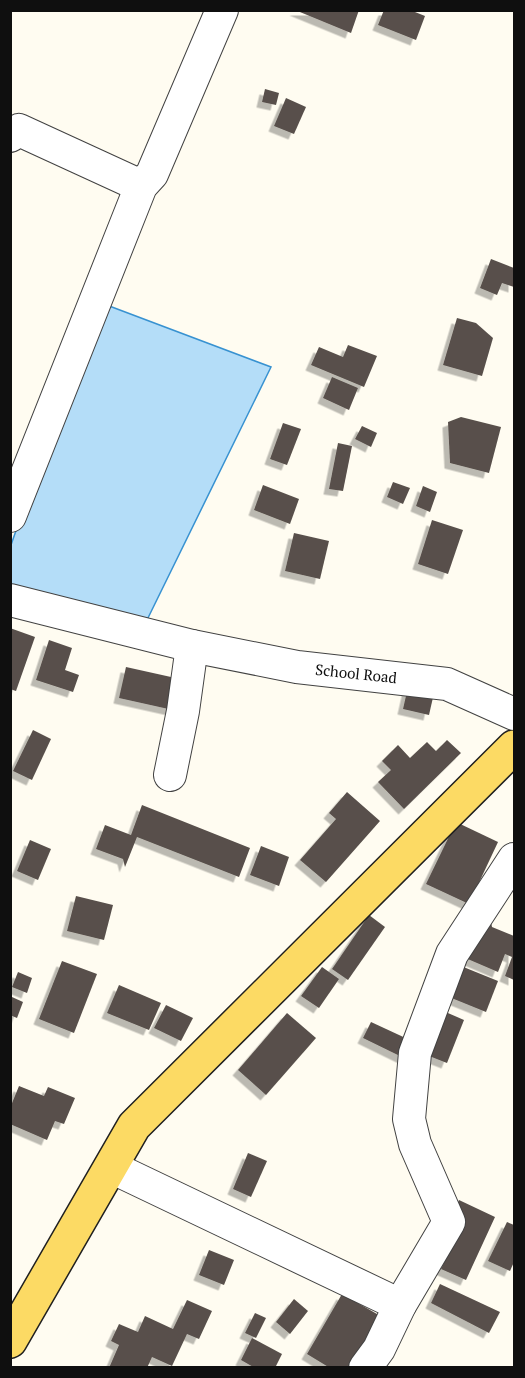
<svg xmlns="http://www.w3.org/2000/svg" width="525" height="1378" font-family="'PT Serif',serif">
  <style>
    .water { fill: #b4ddf8; stroke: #3892d1; stroke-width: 1.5 }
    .building { fill: #58504b; filter: url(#shadow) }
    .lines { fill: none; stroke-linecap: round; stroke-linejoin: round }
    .minor-casing { stroke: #424242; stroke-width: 34 }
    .major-casing { stroke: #202020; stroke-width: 36 }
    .minor { stroke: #fff; stroke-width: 32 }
    .major { stroke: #fcda64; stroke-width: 33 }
    .labels { text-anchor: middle; stroke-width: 6; stroke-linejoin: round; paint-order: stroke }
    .street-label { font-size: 15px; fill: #0f0f0f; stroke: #fff }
  </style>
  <defs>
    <filter id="shadow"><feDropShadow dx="-5.5" dy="5.5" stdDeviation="0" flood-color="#0004"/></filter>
  </defs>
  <rect width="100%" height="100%" fill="#fffcf1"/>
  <path class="water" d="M96 301 271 367 146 622 11 599V545Z"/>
  <g class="building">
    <path d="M295 10H359L351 33Z"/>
    <path d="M384 10H410L425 16 416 40 378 25Z"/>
    <path d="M265 89 279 93 276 105 262 102Z"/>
    <path d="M286 98 306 107 294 134 274 126Z"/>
    <path d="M491 259 514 268V287L502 283 497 295 480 288Z"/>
    <path d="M457 318 476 323 493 338 482 376 443 365Z"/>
    <path d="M348 345 377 356 364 387 311 365 319 347 343 357Z"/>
    <path d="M332 377 358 388 349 410 323 398Z"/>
    <path d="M461 417 501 427 489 473 450 463 448 422Z"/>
    <path d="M283 423 301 429 287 465 270 459Z"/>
    <path d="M362 426 377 433 371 447 355 439Z"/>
    <path d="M338 443 352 446 343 491 329 489Z"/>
    <path d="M393 482 410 488 403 504 387 497Z"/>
    <path d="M263 485 299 499 290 524 254 510Z"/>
    <path d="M423 486 437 492 430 512 416 506Z"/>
    <path d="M432 520 463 530 448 574 418 564Z"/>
    <path d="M294 533 329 541 320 579 285 571Z"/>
    <path d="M10 628 35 637 16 691 10 689Z"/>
    <path d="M49 640 72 648 65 670 79 675 73 692 36 680Z"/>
    <path d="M126 667 180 679 173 710 119 698Z"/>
    <path d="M408 687 434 693 429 715 403 709Z"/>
    <path d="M33 730 51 739 32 780 13 771Z"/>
    <path d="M447 740 461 753 404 809 378 782 391 770 382 761 398 745 410 758 427 742 436 751Z"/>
    <path d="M347 792 380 821 326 882 300 860 336 819 329 813Z"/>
    <path d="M142 805 250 848 239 877 137 837 125 867 123 859 96 849 105 825 131 835Z"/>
    <path d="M456 822 498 842 469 904 426 884Z"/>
    <path d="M30 840 51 849 38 880 17 871Z"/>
    <path d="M261 846 289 857 279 886 250 875Z"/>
    <path d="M76 896 113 905 104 940 67 931Z"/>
    <path d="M369 915 385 927 348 980 332 969Z"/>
    <path d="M491 922 492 927 514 936V980L505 976 512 957 505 954 498 972 463 957Z"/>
    <path d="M62 961 97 974 74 1033 39 1019Z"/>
    <path d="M461 966 498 981 486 1012 449 997Z"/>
    <path d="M322 967 339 979 319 1008 301 996Z"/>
    <path d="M18 972 32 978 27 993 12 987Z"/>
    <path d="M119 985 161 1003 149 1030 107 1013Z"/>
    <path d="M12 997 23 1002 17 1018 10 1015Z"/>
    <path d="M166 1005 193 1018 181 1041 154 1028Z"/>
    <path d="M441 1010 464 1020 447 1063 424 1054Z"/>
    <path d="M287 1013 316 1038 266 1095 238 1070Z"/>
    <path d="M371 1022 412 1041 404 1058 363 1038Z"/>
    <path d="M19 1086 44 1096 48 1087 75 1098 64 1124 55 1121 47 1140 10 1124V1108Z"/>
    <path d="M248 1153 267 1161 251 1197 233 1189Z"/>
    <path d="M459 1200 495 1217 466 1280 441 1269 465 1219 453 1213Z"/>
    <path d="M507 1222 514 1225V1262L510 1271 488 1261Z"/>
    <path d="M209 1250 234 1260 224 1285 199 1275Z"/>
    <path d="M440 1284 500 1312 489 1333 431 1303Z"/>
    <path d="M342 1294 384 1318 355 1368H330L307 1354Z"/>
    <path d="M294 1299 308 1311 290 1334 276 1322Z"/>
    <path d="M187 1300 212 1311 199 1339 187 1334 172 1366 152 1357 147 1368H109L119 1345 111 1341 119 1324 138 1332 145 1316 173 1329Z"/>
    <path d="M255 1313 266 1318 256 1338 245 1333Z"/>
    <path d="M252 1338 282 1354 275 1368H255L241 1360Z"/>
  </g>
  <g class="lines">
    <g class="minor-casing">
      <g id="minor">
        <path d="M10 136 19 130 141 186"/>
        <path d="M10 516 141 186 152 174 222 10"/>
        <path d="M10 600 192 646 183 711 170 775"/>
        <path d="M192 646 297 667 447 684 514 714"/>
        <path d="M111 1167 400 1305"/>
        <path d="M365 1368 379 1349 400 1305 449 1222 415 1144 409 1119 415 1053 452 954 514 859"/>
      </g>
    </g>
    <g class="major-casing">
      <path id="major" d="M10 1341 134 1126 514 747"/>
    </g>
    <use href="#minor" class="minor"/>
    <use href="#major" class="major"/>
  </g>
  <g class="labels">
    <g class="street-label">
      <text transform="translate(356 674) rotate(6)" y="5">School Road</text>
    </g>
  </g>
  <rect width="525" height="1378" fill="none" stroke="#0f0f0f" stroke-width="24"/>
</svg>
